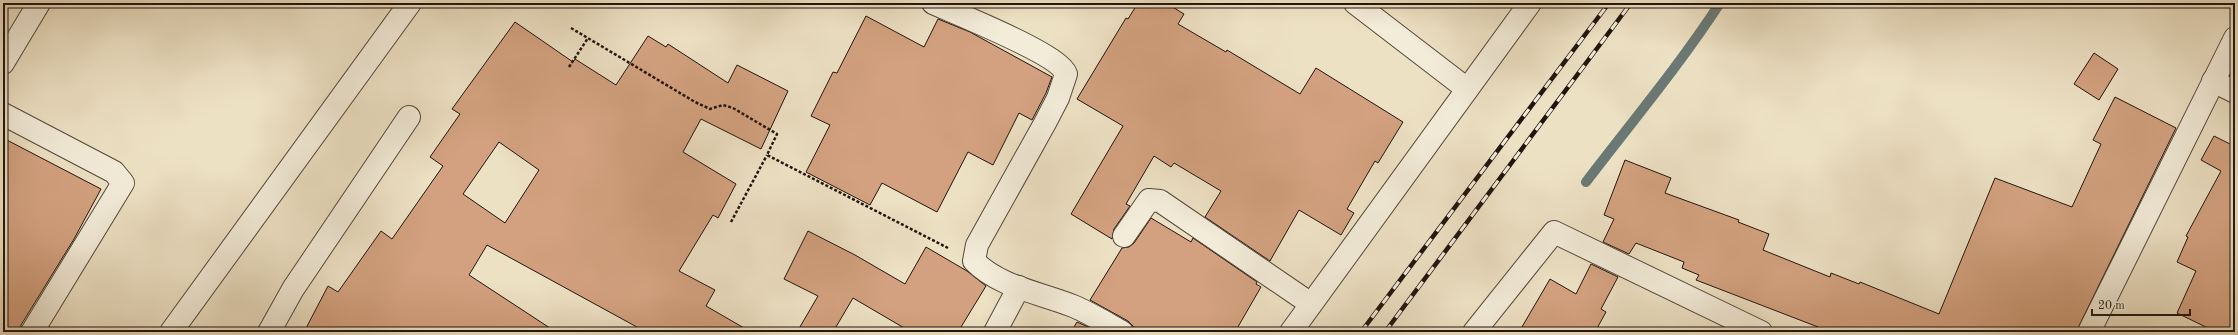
<svg xmlns="http://www.w3.org/2000/svg" width="2238" height="335" font-family="'Old Standard TT',serif">
  <style>
    .lines { fill: none; stroke-linecap: round; stroke-linejoin: round }
    .stream { stroke: #6a7975; stroke-width: 10 }
    .building { fill: #d3a17f; stroke: #21150e; fill-rule: evenodd }
    .street-casing { stroke: #54483c; stroke-width: 24 }
    .path { stroke: #21150e; stroke-width: 2.5; stroke-dasharray: 3 2; stroke-linecap: butt }
    .street { stroke: #f3ecd9; stroke-width: 22 }
    .rail-casing { stroke: #21150e; stroke-width: 4.5 }
    .rail { stroke: #f3ecd9; stroke-width: 3; stroke-dasharray: 9; stroke-linecap: butt }
  </style>
  <rect width="100%" height="100%" fill="#ede1c4"/>
  <filter id="stains"><feTurbulence type="fractalNoise" baseFrequency=".005" numOctaves="4"/><feColorMatrix values="0 0 0 0 .2 0 0 0 0 .09 0 0 0 0 .02 0 0 0 .5 -.17"/></filter>
  <radialGradient id="worn" r=".72"><stop offset=".6" stop-color="#630" stop-opacity="0"/><stop offset="1" stop-color="#630" stop-opacity=".3"/></radialGradient>
  <g class="lines">
    <path class="stream" d="M1586 182C1631 123 1679 66 1720 3"/>
  </g>
  <g class="building">
    <path d="M1138 3H1166L1184 14 1178 24 1226 52 1227 50 1300 94 1316 68 1403 122 1378 163 1375 161 1347 209 1354 213 1341 235 1299 210 1270 261 1205 217 1221 191 1174 163 1171 167 1154 156 1126 204 1130 206 1114 229 1112 239 1071 214 1123 126 1077 99 1126 18 1128 19Z"/>
    <path d="M866 16 924 47 938 19 970 32 1052 77 1046 93 1032 120 1019 113 993 165 968 152 937 212 882 183 870 205 806 172 830 125 811 116 833 72 837 73Z"/>
    <path d="M515 22 573 62 575 59 616 85 648 36 666 47 668 44 728 83 737 65 788 91 761 149 701 119 683 152 736 184 718 218 713 215 679 271 715 290 706 306 751 332H646L487 245 469 275 556 332H304L328 286 338 292 381 231 392 239 443 166 430 157 460 114 452 109ZM499 142 539 170 505 223 463 194Z"/>
    <path d="M2094 53 2118 69 2099 100 2074 84Z"/>
    <path d="M2115 97 2176 128 2076 332H1831L1696 280 1699 275 1682 268 1684 262 1636 243 1629 254 1603 242 1614 219 1604 215 1625 160 1671 178 1665 193 1739 220 1738 222 1769 234 1763 250 1830 277 1831 273 1859 284 1860 282 1939 314 1995 178 2072 207 2101 144 2093 140Z"/>
    <path d="M2214 136 2234 146 2235 145V332H2216L2177 313 2196 271 2177 262 2188 237 2186 236 2221 171 2201 160Z"/>
    <path d="M3 138 101 189 74 239 21 325 20 332H3Z"/>
    <path d="M1151 218 1191 242 1193 238 1257 282 1256 284 1261 287 1235 332H1134L1133 326 1128 321 1090 300 1122 248 1129 247 1134 243Z"/>
    <path d="M808 231 855 255 905 284 926 247 967 271 986 286 958 332H911L853 298 833 332H797L818 296 784 279Z"/>
    <path d="M1591 264 1618 277 1601 309 1606 312 1595 332H1519L1550 279 1576 294Z"/>
    <path d="M1077 322 1086 326 1097 332H1071Z"/>
  </g>
  <g class="lines">
    <g class="street-casing">
      <g id="street">
        <path d="M933 3C957 14 1059 54 1066 74L1058 98 1045 123 977 245 974 261C999 287 1041 293 1073 306 1090 313 1106 323 1122 332"/>
        <path d="M1355 3 1467 89"/>
        <path d="M3 63 39 3"/>
        <path d="M2213 81 2235 92"/>
        <path d="M3 114 114 172 123 183 32 332"/>
        <path d="M1124 236 1149 200 1160 201 1311 304"/>
        <path d="M171 332 410 3"/>
        <path d="M269 332 293 289 409 117"/>
        <path d="M995 332 1019 287"/>
        <path d="M1291 332 1530 3"/>
        <path d="M1474 332 1554 232 1761 332"/>
        <path d="M2089 332 2235 38"/>
      </g>
    </g>
    <g class="path">
      <path d="M571 28 695 102 710 109 723 105 733 108 777 134 767 155 948 248"/>
      <path d="M569 67 588 38"/>
      <path d="M731 222 767 155"/>
    </g>
    <use href="#street" class="street"/>
    <g class="rail-casing">
      <g id="rail">
        <path d="M1361 332 1609 3"/>
        <path d="M1385 332 1631 3"/>
      </g>
    </g>
    <use href="#rail" class="rail"/>
  </g>
  <rect width="2238" height="335" fill="none" stroke="#ede1c4" stroke-width="16"/>
  <rect x="4" y="4" width="2230" height="327" fill="none" stroke="#21150e" stroke-width="2"/>
  <rect x="8" y="8" width="2222" height="319" fill="none" stroke="#21150e"/>
  <path d="M2092 309v6h98v-6" fill="none" stroke="#21150e" stroke-width="2"/>
  <text x="2098" y="309" font-size="12" fill="#21150e" stroke="#f3ecd9" stroke-width="3" paint-order="stroke">20 m</text>
  <rect width="100%" height="100%" filter="url(#stains)"/>
  <rect width="100%" height="100%" fill="url(#worn)"/>
</svg>
